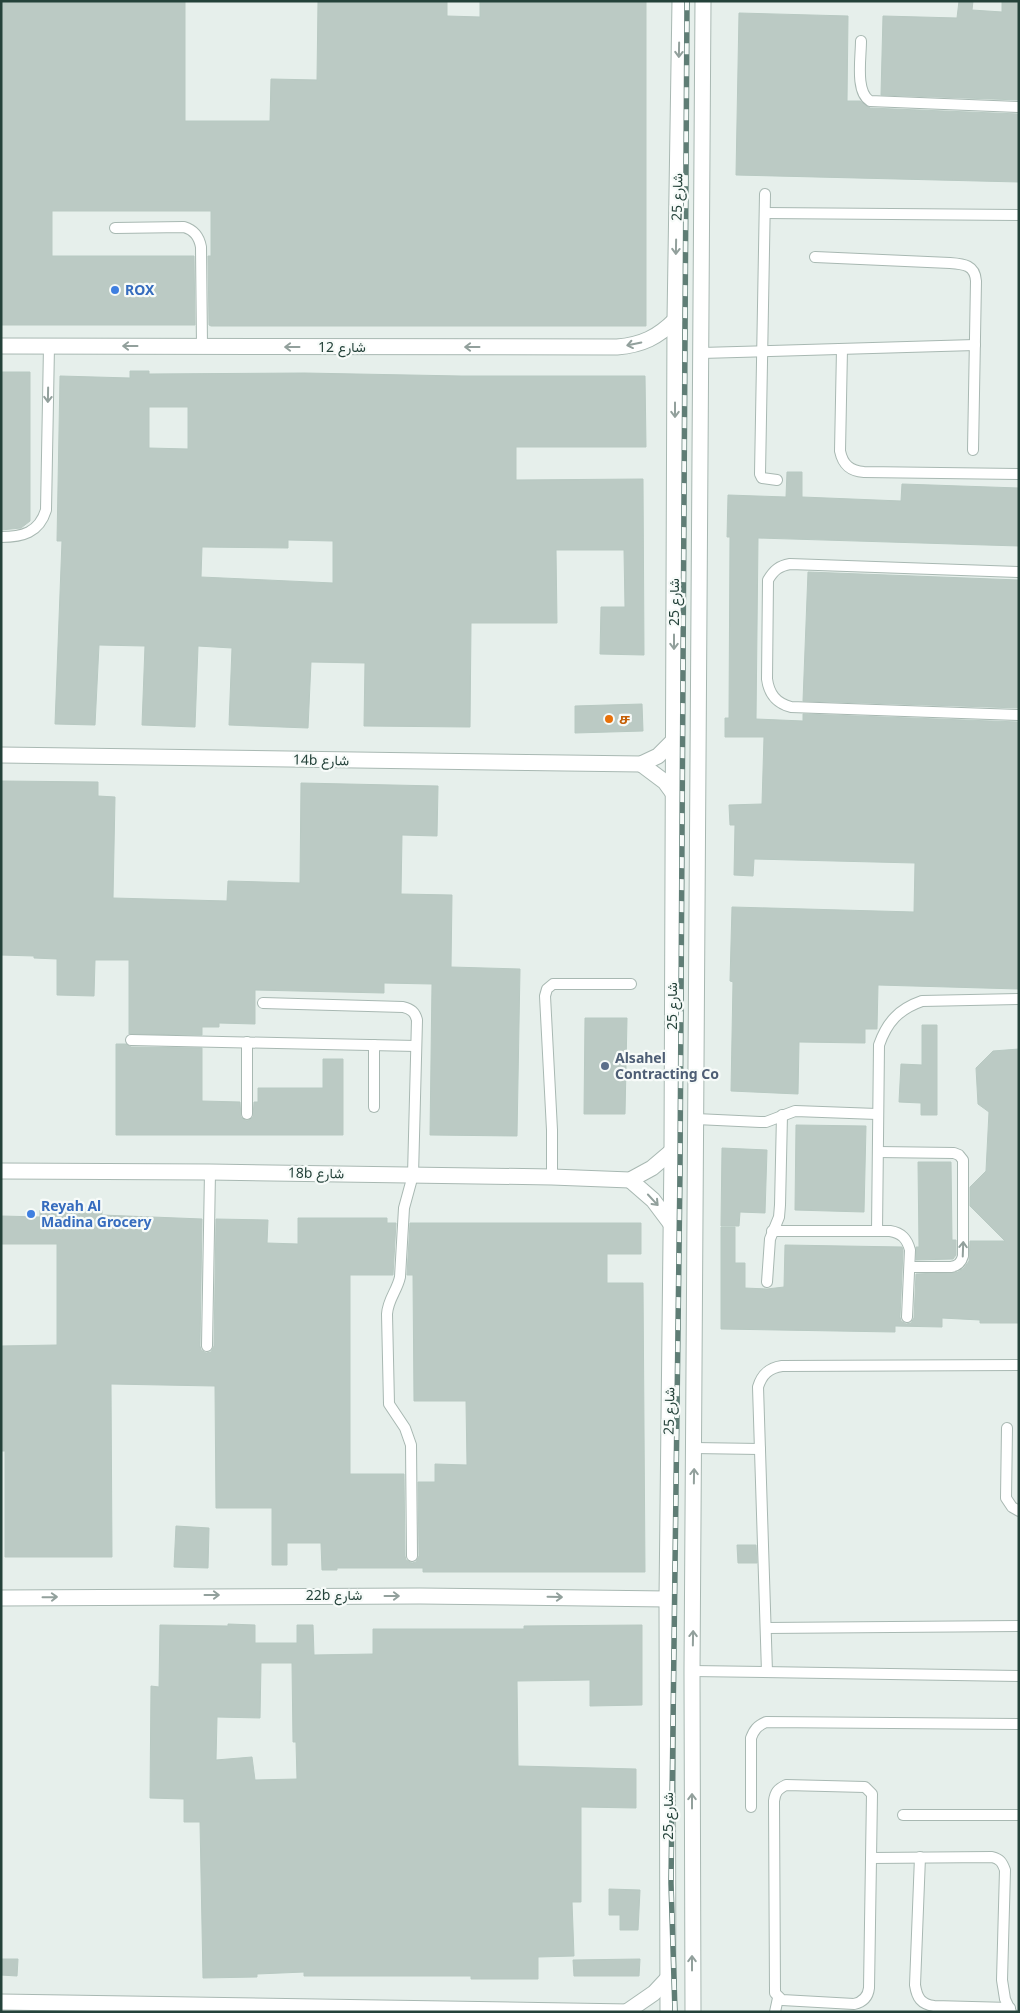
<svg xmlns="http://www.w3.org/2000/svg" width="1020" height="2013" font-family="'Noto Sans',Vazirmatn,'Noto Sans Tamil',sans-serif">
  <style>
    .building { fill: #bbcac4; stroke: #b8c9c2; fill-rule: evenodd }
    .lines { fill: none; stroke-linecap: round; stroke-linejoin: round }
    .service-casing { stroke: #a8b8b2; stroke-width: 12 }
    .minor-casing { stroke: #a8b8b2; stroke-width: 17 }
    .service { stroke: #fff; stroke-width: 10 }
    .minor { stroke: #fff; stroke-width: 15 }
    .rail-casing { stroke: #5f7d75; stroke-width: 5.5 }
    .rail { stroke: #f7fbf9; stroke-width: 4; stroke-dasharray: 11; stroke-linecap: butt }
    .oneway { stroke: #92a09c }
    .shop-dot { fill: #3f7fe0; stroke: #f7fbf9; stroke-width: 2 }
    .food-dot { fill: #e8710a; stroke: #f7fbf9; stroke-width: 2 }
    .service-dot { fill: #5c6f8a; stroke: #f7fbf9; stroke-width: 2 }
    .labels { text-anchor: middle; stroke-width: 4.5; stroke-linejoin: round; paint-order: stroke }
    .street-label { font-size: 14px; fill: #24423a; stroke: #f7fbf9 }
    .shop-label { font-size: 14px; font-weight: bold; fill: #366cbe; stroke: #f7fbf9; text-anchor: start }
    .food-label { font-size: 14px; font-weight: bold; fill: #c56008; stroke: #f7fbf9; text-anchor: start }
    .service-label { font-size: 14px; font-weight: bold; fill: #4e5e75; stroke: #f7fbf9; text-anchor: start }
  </style>
  <rect width="100%" height="100%" fill="#e6efeb"/>
  <g class="building">
    <path d="M1 1H185V121H270L271 79 317 80 318 1H447V16L480 17V1H646V326H211L209 325 208 256H211V211H52V256H194L195 325H1Z"/>
    <path d="M959 1H973L972 10 1002 12V1L1019 2V100L881 95 883 16 957 18Z"/>
    <path d="M739 13 848 16 847 101H860L870 108 1019 114V182L736 175Z"/>
    <path d="M130 371H149V374L304 373 461 376H645L646 447H516V480L643 479 644 655 600 654 601 607H625L624 550H556L557 623H471L470 727 364 726 365 663 311 662 308 728 229 725 232 648 198 646 195 727 142 725 145 646 99 645 95 725 55 724 62 541H57L60 376 130 378ZM149 407H188V449L149 448ZM288 540 333 541V583L201 577 202 547 288 548Z"/>
    <path d="M1 372H30V521L21 528 1 530Z"/>
    <path d="M787 472H802V497L901 501 902 484 1019 488V546L758 538 756 719 803 721V714L1019 722V989L878 985 877 1029H865V1043L799 1042 798 1094 731 1091 733 982 730 981 732 907 914 912 915 863 754 859 753 876 734 875 735 825H730L729 805 762 804 764 737H725V718H729L730 537H727L728 495 786 497Z"/>
    <path d="M808 572 1019 580V708L803 701Z"/>
    <path d="M642 704 643 731 575 733V706Z"/>
    <path d="M1 781 98 782V796L115 797 113 898 227 901 228 881 300 883 301 783 438 786 437 836 402 835 401 894 452 895 451 967 520 969 517 1136 430 1135 432 984 384 983V993L255 990V1024L219 1023V1027H202V1035L129 1034V960H95L94 996 57 995V959L34 958V956L1 955Z"/>
    <path d="M585 1018H627L625 1114H584Z"/>
    <path d="M922 1025H937V1115H921V1103L899 1102 901 1064 922 1065Z"/>
    <path d="M116 1044H126L131 1047 202 1048V1101L240 1102 241 1117 247 1121 253 1117 254 1102H258V1088H323V1059H343V1135H116Z"/>
    <path d="M1019 1049V1323H980V1320L942 1318V1327L895 1326V1332L721 1329V1227H735V1263H745V1288L767 1289 784 1287 785 1245 902 1247 903 1251 900 1317 901 1321 906 1324 911 1323 914 1318 916 1274 958 1272 964 1268 969 1261 970 1241H1005L970 1206V1187L986 1171 989 1112 978 1104 976 1068 993 1051Z"/>
    <path d="M796 1125 866 1126 864 1212 795 1210Z"/>
    <path d="M722 1148 767 1150 765 1213 740 1212 739 1226H721Z"/>
    <path d="M918 1162H951L952 1240H956V1255L953 1259 916 1260V1247H919Z"/>
    <path d="M40 1210H102V1215L202 1219 200 1346 201 1350 206 1353 211 1352 214 1346 216 1219 268 1220 267 1243 298 1244V1218H387V1223H396L393 1275H350V1474H404L405 1556 406 1560 412 1563 416 1562 419 1556 418 1482H435V1464L467 1465 466 1401H414L413 1275H407L410 1223H641V1254H607V1283H643L645 1572H423V1568H337V1570H322L321 1543H287V1565H272V1508H216L215 1386 111 1384 112 1557H5V1451H1V1346L57 1345V1244H1V1216L40 1217Z"/>
    <path d="M176 1526 209 1528 208 1568 174 1567Z"/>
    <path d="M737 1545H756L757 1563H738Z"/>
    <path d="M228 1624 255 1625V1643H297V1625H313L314 1655 373 1654V1629H524V1626L642 1625V1705L590 1706V1680L517 1681 518 1766 636 1769V1808L581 1807V1902H572L574 1956 538 1957V1979H471V1976H304V1972L257 1974V1977L203 1978 200 1822H184V1799L150 1798 151 1686 159 1687 160 1625 228 1626ZM261 1663H292L293 1742H296L297 1779 255 1780 252 1757 216 1760 217 1717 260 1718Z"/>
    <path d="M609 1889 640 1890 638 1930H620V1915H609Z"/>
    <path d="M1 1959H18L17 1976 1 1975Z"/>
    <path d="M640 1959 639 1976H574L573 1960Z"/>
  </g>
  <g class="lines">
    <g class="service-casing">
      <g id="service">
        <path d="M861 41C861 58 855 92 870 101L1019 107"/>
        <path d="M765 194 760 474 762 478 777 480"/>
        <path d="M765 213 1019 215"/>
        <path d="M115 228 184 227C194 230 199 236 201 247L202 346"/>
        <path d="M815 257 950 263C964 264 975 265 976 281L973 450"/>
        <path d="M842 349 840 451C843 465 850 471 864 472L1019 474"/>
        <path d="M701 353 975 345"/>
        <path d="M1 537C22 537 39 533 46 510L49 346"/>
        <path d="M1019 572 790 564C779 566 774 570 768 580L767 679C769 694 776 703 791 707L1019 715"/>
        <path d="M263 1003 403 1007C411 1009 415 1012 417 1020L413 1175 404 1208 400 1277C397 1291 388 1299 387 1314L389 1404 405 1428 411 1445 412 1556"/>
        <path d="M131 1040 416 1046"/>
        <path d="M374 1107V1045"/>
        <path d="M247 1114V1042"/>
        <path d="M696 1119 760 1122H766L795 1111 877 1114"/>
        <path d="M878 1152 954 1153 959 1155 963 1160V1256C961 1263 958 1266 951 1267H910"/>
        <path d="M552 1177V1130L545 996 547 989 553 984H631"/>
        <path d="M772 1231H890C902 1233 907 1239 910 1250L907 1317"/>
        <path d="M877 1231 879 1045C887 1022 899 1009 922 1001L1019 999"/>
        <path d="M767 1282 770 1239 779 1217 780 1205 782 1115"/>
        <path d="M207 1346 210 1172"/>
        <path d="M1007 1428 1006 1498 1012 1507 1019 1511"/>
        <path d="M694 1448 760 1449"/>
        <path d="M766 1628 1019 1626"/>
        <path d="M692 1671 1019 1676"/>
        <path d="M767 1672 758 1387C762 1374 769 1368 782 1366L1019 1365"/>
        <path d="M786 1785 865 1787 872 1794 869 1988C868 1997 863 2002 854 2004L782 2000 775 1993 774 1801C775 1792 778 1789 786 1785Z"/>
        <path d="M751 1807V1738C754 1730 757 1726 766 1722L1019 1724"/>
        <path d="M903 1815H1019"/>
        <path d="M920 1857 915 1985C917 1998 921 2004 934 2006L1010 2008"/>
        <path d="M872 1858 992 1857C1000 1859 1002 1862 1005 1870L1002 1980 1005 1999 1011 2012"/>
        <path d="M775 2012 778 1998"/>
      </g>
    </g>
    <g class="minor-casing">
      <g id="minor">
        <path d="M1 346 617 347C642 345 658 337 675 320"/>
        <path d="M1 755 641 764 658 756 674 740"/>
        <path d="M641 764 665 782 673 793"/>
        <path d="M1 1171 210 1172 552 1177 630 1180 652 1168 672 1151"/>
        <path d="M630 1180 653 1200 671 1224"/>
        <path d="M1 1598 420 1596 667 1599"/>
        <path d="M1 2002 630 2012"/>
        <path d="M628 2011 654 1993 668 1978"/>
        <path d="M668 2012 667 1599 672 1151 675 320 680 1"/>
        <path d="M693 2012 692 1671 703 1"/>
      </g>
    </g>
    <use href="#service" class="service"/>
    <use href="#minor" class="minor"/>
    <g class="rail-casing">
      <path id="rail" d="M675 2012 671 1883 680 1171 687 1"/>
    </g>
    <use href="#rail" class="rail"/>
  </g>
  <defs><path id="oneway-shaft" d="M-6 0H5M1.5-3L5.5 0L1.5 3" fill="none" stroke-width="1.6" stroke-linecap="round" stroke-linejoin="round" transform="scale(1.25)"/></defs>
  <g class="oneway">
    <use href="#oneway-shaft" transform="translate(679 50) rotate(91)"/>
    <use href="#oneway-shaft" transform="translate(676 247) rotate(91)"/>
    <use href="#oneway-shaft" transform="translate(634 344) rotate(168)"/>
    <use href="#oneway-shaft" transform="translate(130 346) rotate(-180)"/>
    <use href="#oneway-shaft" transform="translate(292 347) rotate(-180)"/>
    <use href="#oneway-shaft" transform="translate(472 347) rotate(-180)"/>
    <use href="#oneway-shaft" transform="translate(48 395) rotate(91)"/>
    <use href="#oneway-shaft" transform="translate(675 410) rotate(90)"/>
    <use href="#oneway-shaft" transform="translate(674 642) rotate(90)"/>
    <use href="#oneway-shaft" transform="translate(653 1200) rotate(47)"/>
    <use href="#oneway-shaft" transform="translate(963 1249) rotate(-88)"/>
    <use href="#oneway-shaft" transform="translate(694 1476) rotate(-89)"/>
    <use href="#oneway-shaft" transform="translate(212 1595)"/>
    <use href="#oneway-shaft" transform="translate(392 1596)"/>
    <use href="#oneway-shaft" transform="translate(50 1597) rotate(-1)"/>
    <use href="#oneway-shaft" transform="translate(555 1597) rotate(1)"/>
    <use href="#oneway-shaft" transform="translate(693 1638) rotate(-89)"/>
    <use href="#oneway-shaft" transform="translate(692 1801) rotate(-90)"/>
    <use href="#oneway-shaft" transform="translate(692 1963) rotate(-90)"/>
  </g>
  <g class="shop-dot">
    <circle cx="115" cy="290" r="5"/>
    <circle cx="31" cy="1214" r="5"/>
  </g>
  <circle class="food-dot" cx="609" cy="719" r="5"/>
  <circle class="service-dot" cx="605" cy="1066" r="5"/>
  <g class="labels">
    <g class="street-label">
      <text transform="translate(677 197) rotate(-89)" y="5">شارع 25</text>
      <text x="342" y="352">شارع 12</text>
      <text transform="translate(674 602) rotate(-90)" y="5">شارع 25</text>
      <text transform="translate(321 760) rotate(1)" y="5">14b شارع</text>
      <text transform="translate(672 1006) rotate(-90)" y="5">شارع 25</text>
      <text transform="translate(316 1173) rotate(1)" y="5">18b شارع</text>
      <text transform="translate(669 1411) rotate(-89)" y="5">شارع 25</text>
      <text x="334" y="1600">22b شارع</text>
      <text transform="translate(668 1816) rotate(-90)" y="5">شارع 25</text>
    </g>
    <g class="shop-label">
      <text x="125" y="295">ROX</text>
      <text x="41" y="1211">Reyah Al<tspan x="41" dy="16">Madina Grocery</tspan></text>
    </g>
    <g class="food-label">
      <text x="619" y="724">ச</text>
    </g>
    <g class="service-label">
      <text x="615" y="1063">Alsahel<tspan x="615" dy="16">Contracting Co</tspan></text>
    </g>
  </g>
  <rect width="1020" height="2013" fill="none" stroke="#24423a" stroke-width="5"/>
</svg>
